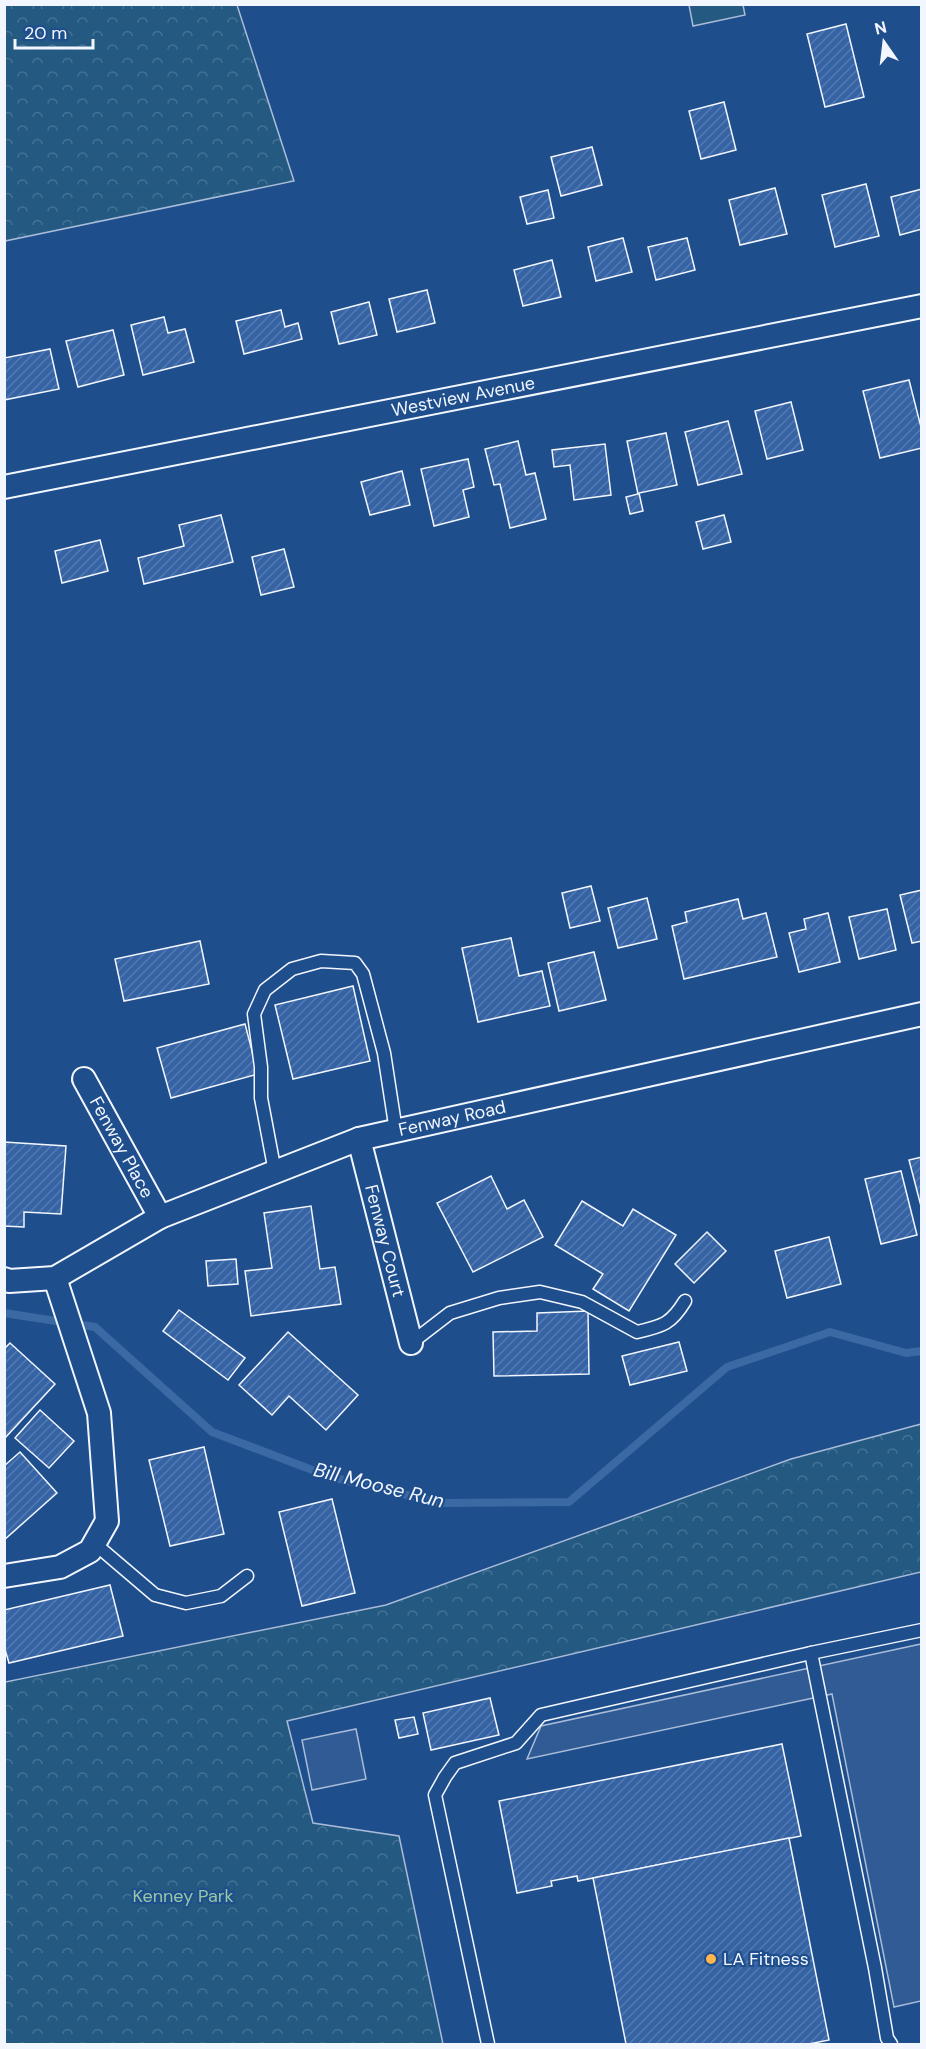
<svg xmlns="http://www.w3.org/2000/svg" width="926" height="2049" font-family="'DM Sans',sans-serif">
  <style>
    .green { fill: #245a82; stroke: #a8bbd7; stroke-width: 1.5 }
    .forest { fill: url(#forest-crowns); stroke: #a8bbd7; stroke-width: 1.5 }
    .parking { fill: #305b95; stroke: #a8bbd7; stroke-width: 1.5 }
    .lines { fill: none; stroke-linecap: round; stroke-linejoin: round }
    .stream { stroke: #3b69a3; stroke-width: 8 }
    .building { fill: url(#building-hatch); stroke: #f2f6ff; stroke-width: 1.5 }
    .service-casing { stroke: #f2f6ff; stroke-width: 15 }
    .minor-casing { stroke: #f2f6ff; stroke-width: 26 }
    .service { stroke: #1f4e8c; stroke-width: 12 }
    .minor { stroke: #1f4e8c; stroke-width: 22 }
    .poi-dot { fill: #ffb74d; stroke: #1f4e8c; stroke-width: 2 }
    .labels { text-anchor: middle; stroke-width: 4.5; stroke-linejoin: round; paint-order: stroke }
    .street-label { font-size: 18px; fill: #f2f6ff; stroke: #1f4e8c }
    .park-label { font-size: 18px; fill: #97c8a6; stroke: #1f4e8c }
    .poi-label { font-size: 18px; fill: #f2f6ff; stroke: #1f4e8c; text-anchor: start }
    .water-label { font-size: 20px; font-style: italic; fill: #f2f6ff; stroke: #1f4e8c }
  </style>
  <defs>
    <pattern id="forest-crowns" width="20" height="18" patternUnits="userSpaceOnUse" patternTransform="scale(1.5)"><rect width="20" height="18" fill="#245a82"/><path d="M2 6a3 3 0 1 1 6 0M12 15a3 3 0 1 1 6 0" fill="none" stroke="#447295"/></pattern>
    <pattern id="building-hatch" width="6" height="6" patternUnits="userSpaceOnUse" patternTransform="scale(1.5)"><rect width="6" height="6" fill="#3563a3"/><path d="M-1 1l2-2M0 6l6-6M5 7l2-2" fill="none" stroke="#537ab1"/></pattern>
  </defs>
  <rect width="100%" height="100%" fill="#1f4e8c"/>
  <path class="green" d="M689 5H743L745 15 693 26Z"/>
  <g class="forest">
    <path d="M5 4 237 5 294 181 5 241Z"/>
    <path d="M921 1424V1572L287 1721 313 1823 399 1836 443 2044H5V1682L386 1605 791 1459Z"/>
  </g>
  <g class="parking">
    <path d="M921 1644V2001L894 2007 832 1694 527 1759 541 1726Z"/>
    <path d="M356 1729 366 1779 312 1790 302 1740Z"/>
  </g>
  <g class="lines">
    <path class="stream" d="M4 1313 95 1327 212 1432 331 1477 441 1503 569 1502 727 1367 830 1332 906 1353 922 1351"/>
  </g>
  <g class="building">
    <path d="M846 24 864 97 825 107 807 34Z"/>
    <path d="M724 102 736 150 701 159 689 111Z"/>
    <path d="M592 147 602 185 561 196 551 157Z"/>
    <path d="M866 184 879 236 835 247 822 195Z"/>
    <path d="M775 188 787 234 740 245 729 200Z"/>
    <path d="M922 189V229L900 235 891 197Z"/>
    <path d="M548 190 554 218 527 224 520 197Z"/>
    <path d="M623 238 632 272 596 281 588 247Z"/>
    <path d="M687 238 695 270 656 280 648 247Z"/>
    <path d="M552 260 561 297 523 306 514 270Z"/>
    <path d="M427 290 435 323 397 332 389 299Z"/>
    <path d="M369 302 377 335 339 344 331 312Z"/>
    <path d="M281 310 285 327 298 323 302 339 244 354 236 321Z"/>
    <path d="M164 317 168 333 185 329 194 362 143 375 131 325Z"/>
    <path d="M113 330 124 375 78 387 66 341Z"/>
    <path d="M50 349 59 389 4 400V358Z"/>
    <path d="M909 380 922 431V448L880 458 863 391Z"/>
    <path d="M791 402 803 450 767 459 755 411Z"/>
    <path d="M728 421 742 474 698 485 685 432Z"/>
    <path d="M666 433 677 485 639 493 643 511 630 514 626 497 638 494 627 441Z"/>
    <path d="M518 441 526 475 535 473 546 519 510 528 500 484 494 485 485 449Z"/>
    <path d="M605 444 611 495 574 500 570 465 554 467 552 450Z"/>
    <path d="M468 459 474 487 463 490 469 517 434 526 421 469Z"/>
    <path d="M402 471 410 505 370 515 361 482Z"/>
    <path d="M221 515 233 562 144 584 138 558 184 546 179 525Z"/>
    <path d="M724 515 731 542 703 549 696 522Z"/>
    <path d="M100 540 108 571 62 583 55 551Z"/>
    <path d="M284 549 294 587 261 595 252 557Z"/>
    <path d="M591 886 600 921 570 928 562 893Z"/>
    <path d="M922 890V941L912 943 900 895Z"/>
    <path d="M647 898 657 939 618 948 608 908Z"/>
    <path d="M738 899 743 919 766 913 777 957 684 979 672 926 687 922 685 912Z"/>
    <path d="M887 909 896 950 859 959 849 917Z"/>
    <path d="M828 913 840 962 799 972 789 933 806 929 804 919Z"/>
    <path d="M511 938 519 976 542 971 550 1006 478 1022 462 948Z"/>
    <path d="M200 941 209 984 124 1001 115 959Z"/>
    <path d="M594 952 606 1000 559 1011 548 963Z"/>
    <path d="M353 986 370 1061 293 1079 275 1005Z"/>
    <path d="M245 1024 258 1074 171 1098 157 1048Z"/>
    <path d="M4 1142 66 1146 61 1214 24 1212V1227L4 1226Z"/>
    <path d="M922 1157V1210L909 1160Z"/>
    <path d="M901 1171 917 1235 881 1244 865 1179Z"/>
    <path d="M491 1176 507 1209 524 1200 543 1237 473 1272 437 1203Z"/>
    <path d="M582 1201 623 1226 633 1209 676 1235 629 1311 593 1289 603 1274 555 1245Z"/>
    <path d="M311 1206 320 1269 335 1267 341 1304 251 1316 245 1271 272 1268 264 1213Z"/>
    <path d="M707 1232 726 1251 694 1283 675 1264Z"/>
    <path d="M829 1237 841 1284 787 1298 775 1251Z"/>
    <path d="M236 1259 238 1284 208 1286 206 1261Z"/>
    <path d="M179 1310 245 1358 228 1380 163 1331Z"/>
    <path d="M588 1311 589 1374 494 1376 493 1332 537 1331V1313Z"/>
    <path d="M288 1332 358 1395 326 1430 289 1396 272 1415 239 1385Z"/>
    <path d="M679 1342 687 1371 630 1385 622 1356Z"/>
    <path d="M10 1343 55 1384 4 1439V1349Z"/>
    <path d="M40 1410 74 1441 49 1468 15 1438Z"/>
    <path d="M204 1447 224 1534 170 1546 149 1460Z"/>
    <path d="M20 1452 57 1493 4 1540V1466Z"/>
    <path d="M332 1499 355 1593 302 1606 279 1512Z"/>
    <path d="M110 1585 123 1636 9 1663 4 1646V1610Z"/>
    <path d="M490 1698 499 1735 431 1750 423 1713Z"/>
    <path d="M414 1717 418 1734 399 1738 395 1720Z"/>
    <path d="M782 1744 801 1836 578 1881 577 1876 551 1881 552 1886 517 1893 499 1801Z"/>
    <path d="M789 1838 829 2040 809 2044H626L593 1878Z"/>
  </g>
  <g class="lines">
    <g class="service-casing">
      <g id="service">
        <path d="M275 1172 261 1098V1067L254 1014 265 990 292 969 321 961 355 963 363 974 384 1053 396 1131"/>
        <path d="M411 1343 450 1313 499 1298 540 1292 582 1302 637 1332C663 1326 671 1324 685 1301"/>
        <path d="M94 1543 155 1595 186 1603 221 1596 247 1576"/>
        <path d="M488 2044 435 1795 445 1777 455 1763 516 1743 541 1715 811 1653"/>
        <path d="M891 2044 887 2038 875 1968 811 1653 922 1630"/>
      </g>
    </g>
    <g class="minor-casing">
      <g id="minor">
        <path id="s1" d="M4 487 922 306"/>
        <path id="s2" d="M84 1079 160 1217"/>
        <path id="s3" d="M359 1139 411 1343"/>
        <path id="s4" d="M4 1279 9 1281 55 1278 160 1217 359 1139 922 1014"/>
        <path d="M4 1576 60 1567 90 1551 107 1521 99 1413 55 1278"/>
      </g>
    </g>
    <use href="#service" class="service"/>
    <use href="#minor" class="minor"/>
  </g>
  <circle class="poi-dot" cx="711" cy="1959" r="6"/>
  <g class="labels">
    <g class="street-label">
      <text dy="6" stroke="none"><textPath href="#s1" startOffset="468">Westview Avenue</textPath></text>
      <text dy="6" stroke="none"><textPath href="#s4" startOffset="482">Fenway Road</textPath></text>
      <text dy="6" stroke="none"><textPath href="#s2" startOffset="78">Fenway Place</textPath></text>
      <text dy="6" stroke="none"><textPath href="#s3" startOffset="105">Fenway Court</textPath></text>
    </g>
    <g class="park-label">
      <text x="183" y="1902">Kenney Park</text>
    </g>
    <g class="poi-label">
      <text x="723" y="1965">LA Fitness</text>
    </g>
    <g class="water-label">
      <text transform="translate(379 1485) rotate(14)" y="7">Bill Moose Run</text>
    </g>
  </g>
  <rect width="926" height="2049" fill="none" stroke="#f2f6ff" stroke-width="12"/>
  <g transform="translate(884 42) rotate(346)" stroke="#1f4e8c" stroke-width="4.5" paint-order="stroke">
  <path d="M0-4.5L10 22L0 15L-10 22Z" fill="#f2f6ff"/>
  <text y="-9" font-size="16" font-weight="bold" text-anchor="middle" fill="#f2f6ff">N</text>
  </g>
  <path d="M15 39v9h78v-9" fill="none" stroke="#f2f6ff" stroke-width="3"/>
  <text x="24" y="39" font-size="18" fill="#f2f6ff" stroke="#1f4e8c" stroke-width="4.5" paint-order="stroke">20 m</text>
</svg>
